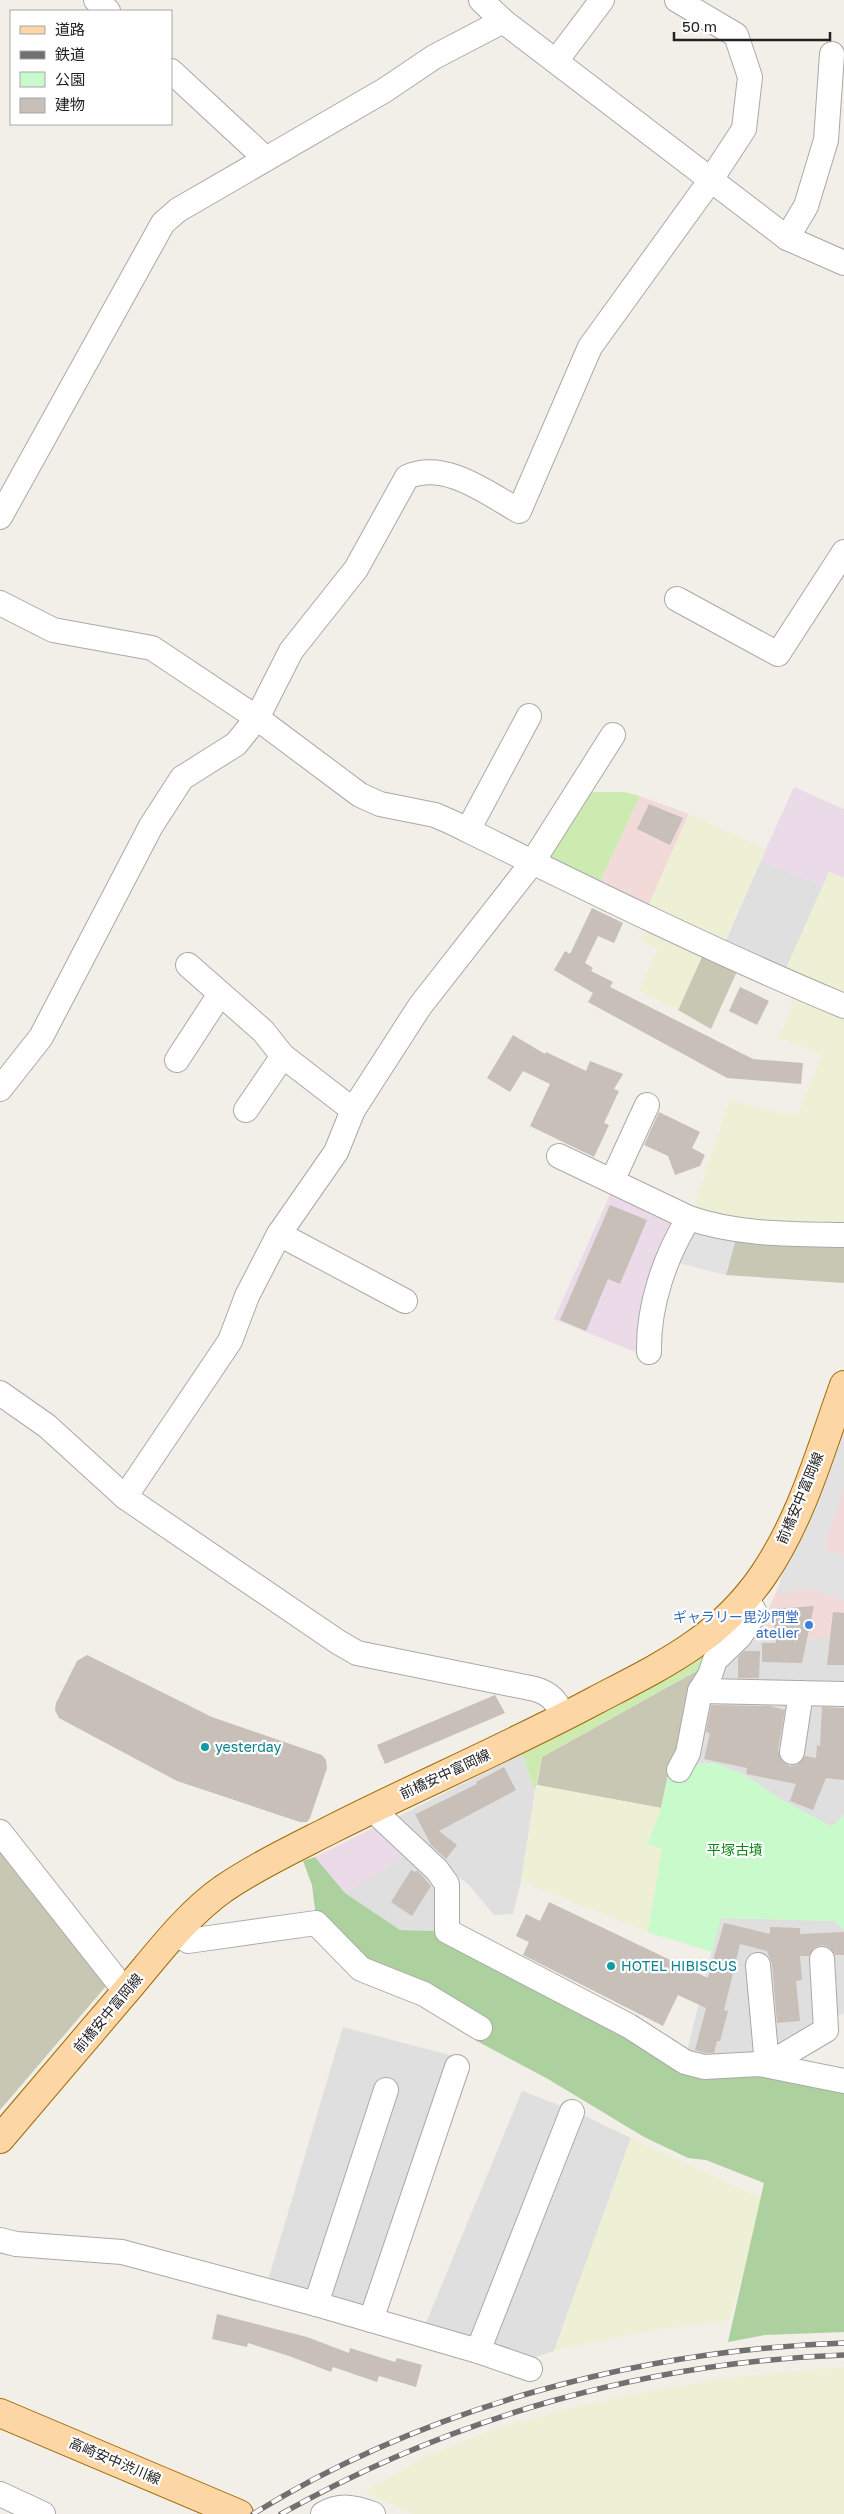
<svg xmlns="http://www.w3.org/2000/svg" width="844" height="2514" font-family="'Golos Text','Noto Sans JP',sans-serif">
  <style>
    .residential { fill: #e0dfdf }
    .commercial { fill: #f2dad9 }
    .industrial { fill: #ebdbe8 }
    .construction { fill: #c7c7b4 }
    .farmland { fill: #eef0d5 }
    .grass { fill: #cdebb0 }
    .forest { fill: #add19e }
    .park { fill: #c8facc }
    .parking { fill: #e2e2e2 }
    .building { fill: #c7bfb8 }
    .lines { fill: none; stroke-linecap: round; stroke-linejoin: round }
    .street-casing { stroke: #a9a9a9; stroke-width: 26 }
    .primary-casing { stroke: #a06b00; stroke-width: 30 }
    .street { stroke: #fff; stroke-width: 24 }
    .primary { stroke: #fcd6a4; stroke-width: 28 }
    .rail-casing { stroke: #707070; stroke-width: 5.5 }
    .rail { stroke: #fff; stroke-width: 4; stroke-dasharray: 11; stroke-linecap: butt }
    .shop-dot { fill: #3f7fe0; stroke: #fff; stroke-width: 2 }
    .culture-dot { fill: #0f9aa8; stroke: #fff; stroke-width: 2 }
    .labels { text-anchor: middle; stroke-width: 4.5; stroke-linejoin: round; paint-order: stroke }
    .street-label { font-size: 14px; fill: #222; stroke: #fff }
    .shop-label { font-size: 14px; fill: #366cbe; stroke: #fff; text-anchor: end }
    .culture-label { font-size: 14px; fill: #0d838f; stroke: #fff; text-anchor: start }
    .park-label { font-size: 14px; fill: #0c8416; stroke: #fff }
  </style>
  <rect width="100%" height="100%" fill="#f2efe9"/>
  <g class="residential">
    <path d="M761 860 823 886 784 973 724 945Z"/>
    <path d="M844 1637V1688L718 1684 720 1666 744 1642Z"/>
    <path d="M706 1698 844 1702V1815L832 1827 782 1800 743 1774 715 1763 692 1764Z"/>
    <path d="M522 1754 535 1791 521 1881 513 1914 494 1915 469 1885 429 1854 397 1817Z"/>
    <path d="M409 1853 444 1888 436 1931 400 1930 345 1893Z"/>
    <path d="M720 1918 835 1921 844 1930V2013L752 2058 686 2055Z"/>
    <path d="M343 2027 453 2056 364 2314 266 2287Z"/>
    <path d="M522 2091 572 2110 631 2138 554 2351 527 2360 423 2330Z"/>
  </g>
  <g class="commercial">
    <path d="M640 796 689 814 646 911 597 888Z"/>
    <path d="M844 1422V1637L744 1642 768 1611 781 1581 784 1567 803 1535 841 1423Z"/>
  </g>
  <g class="industrial">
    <path d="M794 787 844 809V878L829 872 823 886 761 860Z"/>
    <path d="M612 1190 679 1224 662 1259 635 1352 554 1319Z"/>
    <path d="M375 1827 409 1853 345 1893 315 1857Z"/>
  </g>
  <g class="construction">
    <path d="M705 950 739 967 711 1029 678 1010Z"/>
    <path d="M737 1234 844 1241V1283L726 1275Z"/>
    <path d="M700 1669 668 1775 661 1808 537 1785 542 1757Z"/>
    <path d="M0 1844 107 1985 0 2110Z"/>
  </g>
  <g class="farmland">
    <path d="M689 814 766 849 723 945 646 911Z"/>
    <path d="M829 872 844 878V998L784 973Z"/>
    <path d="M648 925 705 950 678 1010 639 991 658 949 640 941Z"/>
    <path d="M794 992 844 1011V1226H789L692 1212 730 1100 779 1113H799L822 1055 785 1040 778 1039 788 1017Z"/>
    <path d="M537 1785 661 1808 648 1844 662 1848 648 1932 521 1881Z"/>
    <path d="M631 2138 765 2200 729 2320 647 2331 554 2351Z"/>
    <path d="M844 2367V2514H413L363 2492 425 2457 487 2432 552 2413 616 2398 689 2384 745 2376Z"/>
  </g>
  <g class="grass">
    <path d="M586 792H625L640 796 597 888 540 860Z"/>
    <path d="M721 1641 700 1669 542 1757 535 1791 522 1754C590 1719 660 1687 721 1641Z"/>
  </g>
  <path class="forest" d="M315 1857 345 1893 400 1930 436 1931 682 2066 759 2070 844 2089V2332L765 2335 728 2342 764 2183 706 2160 688 2158 644 2137 548 2079 475 2040 484 2027 363 1963 315 1910 312 1885 303 1861Z"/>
  <path class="park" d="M715 1763 743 1774 782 1800 832 1827 844 1815V1930L835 1921 721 1918 712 1952 648 1932 662 1848 648 1844 661 1808 668 1775 692 1764Z"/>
  <g class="parking">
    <path d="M687 1226 737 1234 726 1275 670 1261Z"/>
    <path d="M844 1422V1489L824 1549 844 1556V1601L808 1588 783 1594 778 1589 784 1567 803 1535 841 1423Z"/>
  </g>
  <g class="building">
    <path d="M649 804 683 818 670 845 637 829Z"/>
    <path d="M592 908 623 923 614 943 598 936 585 963 593 968 591 971 613 982 610 987 753 1059 803 1063 801 1084 727 1078 588 1002 593 993 554 970 565 951 570 954Z"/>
    <path d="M740 987 769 1001 757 1025 729 1011Z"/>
    <path d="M513 1035 545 1054 546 1052 586 1071 590 1061 623 1074 614 1089 619 1091 604 1123 609 1125 594 1157 530 1126 550 1084 523 1071 510 1092 487 1078Z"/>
    <path d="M659 1112 700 1132 692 1148 705 1155 700 1166 675 1175 668 1156 644 1145Z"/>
    <path d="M610 1205 647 1220 620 1284 608 1279 586 1331 560 1320Z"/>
    <path d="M814 1606 802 1663 762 1662V1643H776L773 1609Z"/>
    <path d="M833 1612 844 1613V1665H827Z"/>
    <path d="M744 1651H760L759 1678H738V1657Z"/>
    <path d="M87 1655 212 1717 322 1755 326 1760 327 1768 310 1818 307 1822H300L177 1781 59 1718 55 1710 56 1703 77 1661Z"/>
    <path d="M495 1695 505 1713 385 1764 377 1745Z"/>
    <path d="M711 1705 770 1706 785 1710 778 1750 783 1762 790 1766 797 1765 805 1756 816 1758 817 1745 820 1746 822 1707 844 1708V1780L826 1778 813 1810 790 1801 796 1784 746 1774 747 1768 704 1759 710 1733 706 1732Z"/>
    <path d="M504 1767 516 1790 439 1831 457 1845 446 1859 431 1845 414 1812 416 1814 477 1784 476 1782Z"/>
    <path d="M411 1870 415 1872 417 1870 431 1886 412 1916 391 1902Z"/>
    <path d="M549 1902 708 1978 724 1923 770 1934V1927L800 1928V1934L844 1932V1955H835L829 1947 822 1945 814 1948 809 1956H800L802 1980 796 1981 800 2021 777 2023 772 1964 767 1951 740 1944 724 2010 728 2011 720 2041H717L714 2053H705L695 2050 706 2008 678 1995 663 2026 523 1955 529 1942 516 1936 526 1914 540 1921Z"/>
    <path d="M217 2314 307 2337 349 2353 350 2348 395 2362 397 2358 422 2365 416 2387 379 2376 377 2382 333 2367 331 2372 289 2356 248 2343 247 2347 212 2339Z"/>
  </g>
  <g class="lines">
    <g class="street-casing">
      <g id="street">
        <path d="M96 0 108 11"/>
        <path d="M481 0 503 21 787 238 844 263"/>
        <path d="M556 61 602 0"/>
        <path d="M171 71 266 159"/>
        <path d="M787 238 806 206 826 140 832 54"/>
        <path d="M0 517 163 223 178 210 385 90 434 57 503 21"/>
        <path d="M677 599 778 654 844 552"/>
        <path d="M0 603 53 630 152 648 257 718 360 795 380 804 435 815 451 822C581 886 710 950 844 1006"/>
        <path d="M468 830 529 716"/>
        <path d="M188 965 263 1031 283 1056 353 1110"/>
        <path d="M177 1060 220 994"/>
        <path d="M0 1089 41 1037 151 826 182 778 236 744 257 718 291 651 356 569 407 477C445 460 487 493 519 511L590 347 710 181 744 129 750 77 736 35 677 0"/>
        <path d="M246 1110 283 1056"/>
        <path d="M559 1156 689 1218C738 1235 792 1234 844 1235"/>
        <path d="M612 1181 647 1105"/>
        <path d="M405 1301 279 1234 336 1152 353 1110 420 1006 532 863 613 735"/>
        <path d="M649 1352C648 1306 665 1256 689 1218"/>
        <path d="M0 1393 47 1426 125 1497 338 1642 357 1653 535 1689C552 1694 556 1702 565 1717"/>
        <path d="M125 1497 230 1341 247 1296 279 1234"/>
        <path d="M700 1691 844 1694"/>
        <path d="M792 1752 801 1693"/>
        <path d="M679 1770 688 1753 700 1691 710 1675 715 1660 740 1636 755 1613 746 1597"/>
        <path d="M372 1809 437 1870 447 1884V1931L629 2026 685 2062 704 2067 759 2064 844 2081"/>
        <path d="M0 1832 126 1992"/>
        <path d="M175 1933 188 1941 316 1923 361 1969 424 1994 480 2028"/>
        <path d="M758 1965 767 2065 826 2030 822 1959"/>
        <path d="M0 2240 16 2244 122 2252 316 2304 478 2351 530 2369"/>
        <path d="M316 2304 386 2090"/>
        <path d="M371 2320 457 2067"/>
        <path d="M478 2351 572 2112"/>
        <path d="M0 2494 43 2514"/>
        <path d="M323 2514C340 2504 355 2507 373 2514"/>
      </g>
    </g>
    <g class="primary-casing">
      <g id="primary">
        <path d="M0 2139C42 2090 84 2041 126 1991 156 1956 185 1916 223 1889 257 1866 295 1848 332 1829 419 1785 510 1746 596 1700 663 1665 720 1639 764 1574 802 1518 821 1449 844 1385"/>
        <path d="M0 2413 239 2514"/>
      </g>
    </g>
    <use href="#street" class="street"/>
    <use href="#primary" class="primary"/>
    <g class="rail-casing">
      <g id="rail">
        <path d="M253 2514C425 2407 642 2350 844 2343"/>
        <path d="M281 2514C453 2417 647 2362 844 2355"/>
      </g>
    </g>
    <use href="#rail" class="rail"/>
  </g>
  <circle class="shop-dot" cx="809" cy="1625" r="5"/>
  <g class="culture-dot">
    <circle cx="205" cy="1747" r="5"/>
    <circle cx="611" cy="1966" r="5"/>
  </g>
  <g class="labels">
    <g class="street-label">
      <text transform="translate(800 1498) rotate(-67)" y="5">前橋安中富岡線</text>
      <text transform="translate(445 1774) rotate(-25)" y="5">前橋安中富岡線</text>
      <text transform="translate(108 2013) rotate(-50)" y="5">前橋安中富岡線</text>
      <text transform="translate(115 2461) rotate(23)" y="5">高崎安中渋川線</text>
    </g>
    <g class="shop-label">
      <text x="799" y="1622">ギャラリー毘沙門堂<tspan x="799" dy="16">atelier</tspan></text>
    </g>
    <g class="culture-label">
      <text x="215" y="1752">yesterday</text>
      <text x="621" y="1971">HOTEL HIBISCUS</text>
    </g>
    <g class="park-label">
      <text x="735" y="1855">平塚古墳</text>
    </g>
  </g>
  <rect x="10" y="10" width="162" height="115" fill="#ffffff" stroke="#a7a7a7"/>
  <rect x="20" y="26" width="25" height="8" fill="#fcd6a4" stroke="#a7a7a7"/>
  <text x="55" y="35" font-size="15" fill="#222222">道路</text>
  <rect x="20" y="51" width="25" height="8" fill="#707070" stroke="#a7a7a7"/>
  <text x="55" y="60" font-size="15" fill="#222222">鉄道</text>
  <rect x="20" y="72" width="25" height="15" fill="#c8facc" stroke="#a7a7a7"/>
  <text x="55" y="85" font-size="15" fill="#222222">公園</text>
  <rect x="20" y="98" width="25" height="15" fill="#c7bfb8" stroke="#a7a7a7"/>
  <text x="55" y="110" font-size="15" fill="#222222">建物</text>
  <path d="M674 32v8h156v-8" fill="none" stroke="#222222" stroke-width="2.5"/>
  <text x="682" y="32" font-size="15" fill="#222222" stroke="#ffffff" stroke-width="4" paint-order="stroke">50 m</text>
</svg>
